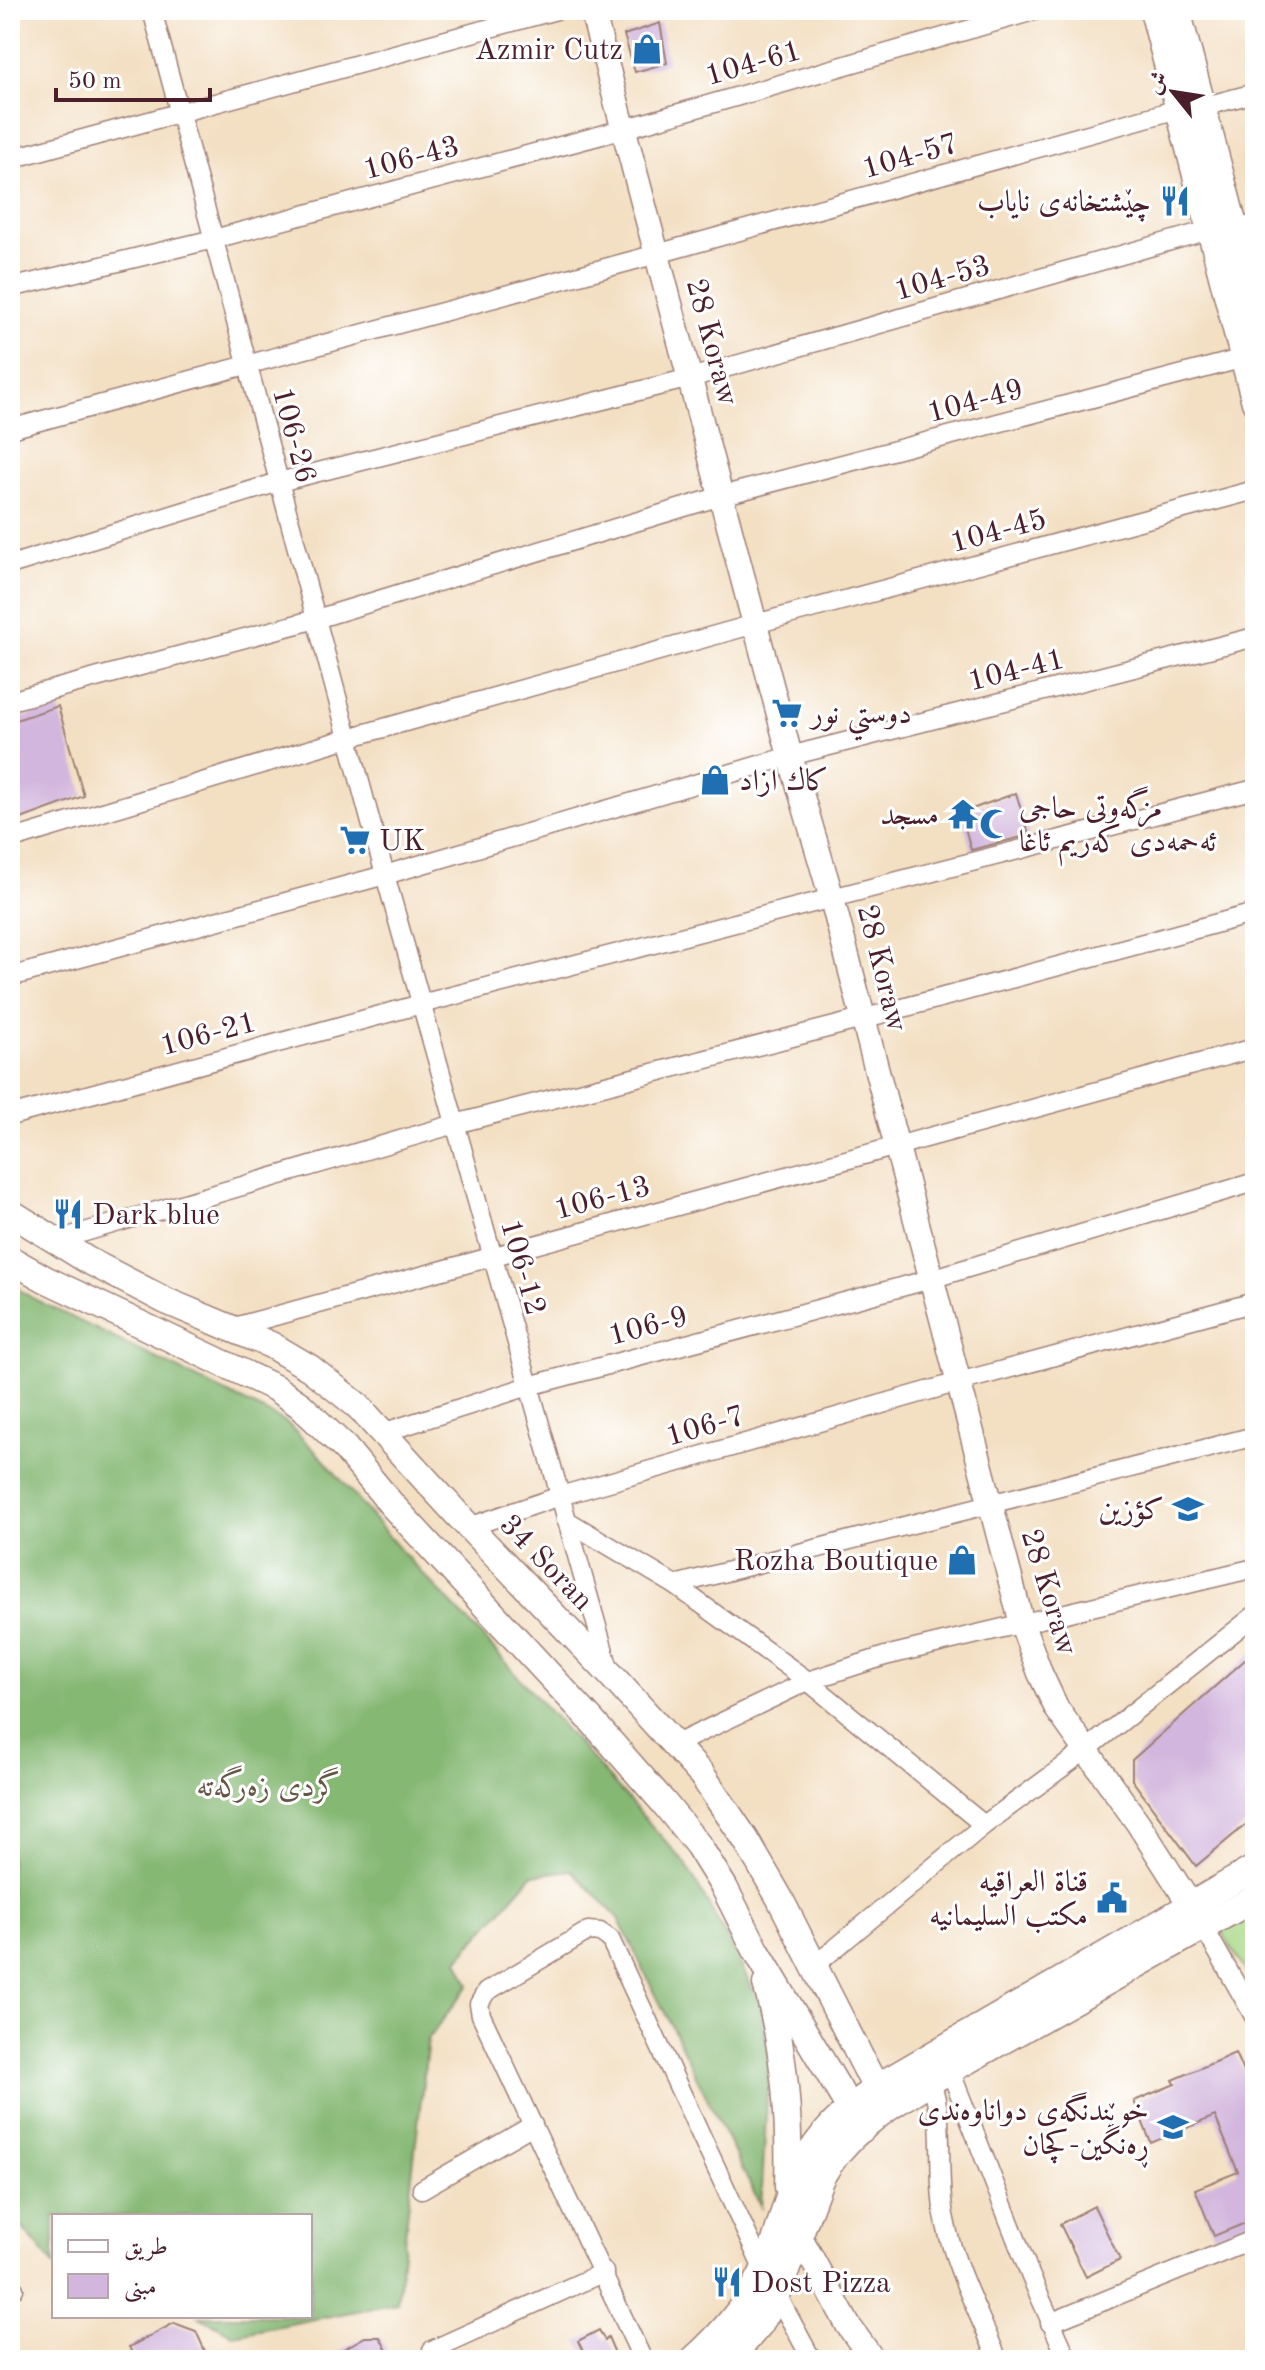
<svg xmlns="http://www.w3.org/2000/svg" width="1265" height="2370" font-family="'Old Standard TT',Amiri,serif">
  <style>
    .green { fill: #a7d786; stroke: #787b58; stroke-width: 2 }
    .forest { fill: #85b873; stroke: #686c4f; stroke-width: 2 }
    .building { fill: #d2b6dd }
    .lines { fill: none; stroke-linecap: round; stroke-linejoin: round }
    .minor-casing { stroke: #9e7f76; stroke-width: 21 }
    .tertiary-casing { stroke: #9e7f76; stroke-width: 27 }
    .secondary-casing { stroke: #9e7f76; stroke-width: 29 }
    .minor { stroke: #fff; stroke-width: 18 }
    .tertiary { stroke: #fff; stroke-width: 24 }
    .secondary { stroke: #fff; stroke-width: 26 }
    .labels { text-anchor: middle; stroke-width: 6; stroke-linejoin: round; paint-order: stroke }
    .poi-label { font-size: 30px; fill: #4a1f2b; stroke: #fff; text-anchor: end }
    .street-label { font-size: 30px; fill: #4a1f2b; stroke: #fff }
    .park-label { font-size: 30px; fill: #665646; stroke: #fff }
  </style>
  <rect width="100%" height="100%" fill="#fff"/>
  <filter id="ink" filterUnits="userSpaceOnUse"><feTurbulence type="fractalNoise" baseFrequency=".0125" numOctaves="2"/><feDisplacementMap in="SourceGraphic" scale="16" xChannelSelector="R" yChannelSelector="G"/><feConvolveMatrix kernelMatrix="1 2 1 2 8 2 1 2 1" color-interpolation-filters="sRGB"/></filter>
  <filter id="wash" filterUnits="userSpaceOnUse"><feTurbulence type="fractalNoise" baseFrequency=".006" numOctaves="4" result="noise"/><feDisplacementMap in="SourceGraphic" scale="32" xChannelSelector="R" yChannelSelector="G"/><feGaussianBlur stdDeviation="1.8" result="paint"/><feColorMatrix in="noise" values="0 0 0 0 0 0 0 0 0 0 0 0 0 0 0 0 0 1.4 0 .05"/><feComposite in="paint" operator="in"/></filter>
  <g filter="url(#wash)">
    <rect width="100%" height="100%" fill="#f3dfc2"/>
    <path class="green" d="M1255 1911V1986L1220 1930Z"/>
    <path class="forest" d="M10 1283 32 1298 286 1422 324 1460 403 1553 480 1634 685 1863 731 1945 761 2006 769 2060 761 2207 618 1918 572 1870 532 1875 458 1960 469 1985 428 2039 397 2303 234 2335 198 2316H310V2216H54V2265L16 2220 10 2223Z"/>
    <g id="blocks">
      <g class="building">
        <path d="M660 23 667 63 635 72 624 35Z"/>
        <path d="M58 706 84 796 10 823V722Z"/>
        <path d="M1016 793 1029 835 971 850 961 813Z"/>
        <path d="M1255 1651V1817L1196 1866 1132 1780V1760Z"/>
        <path d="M1235 2053 1255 2099V2219L1214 2236 1195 2189 1238 2172 1215 2116 1151 2143 1134 2101 1175 2084 1173 2080Z"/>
        <path d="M1094 2206 1120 2260 1086 2277 1060 2224Z"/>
        <path d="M174 2323 196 2331 209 2360H136L129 2347Z"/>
        <path d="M599 2330 605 2340 608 2337 618 2360H587L578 2341Z"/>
        <path d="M365 2337H380L392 2360H324Z"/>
      </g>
    </g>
  </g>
  <g filter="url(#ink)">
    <use href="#blocks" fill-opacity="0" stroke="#9e7f76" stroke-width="2"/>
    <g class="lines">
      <g class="minor-casing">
        <g id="minor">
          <path d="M152 10 385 875 609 1669"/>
          <path d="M1202 107 1255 93"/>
          <path d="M10 159 556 10"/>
          <path d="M1235 229 1255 224"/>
          <path d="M10 288 214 239 624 129 1037 10"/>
          <path d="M10 429 657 254 1178 109"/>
          <path d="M10 565 279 482 690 378 1209 230"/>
          <path d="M10 701 316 619 721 496 1244 358"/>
          <path d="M10 840 348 738 755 624 1255 490"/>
          <path d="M10 977 385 875 790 756 1255 637"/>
          <path d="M10 1116 421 1004 1255 789"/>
          <path d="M54 1241 455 1124 862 1019 1255 913"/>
          <path d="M231 1328 1255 1048"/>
          <path d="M382 1433 529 1386 931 1279 1255 1182"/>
          <path d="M566 1520 675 1585 808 1681 984 1825"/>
          <path d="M469 1527 560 1496 959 1382 1255 1302"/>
          <path d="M675 1585 1255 1436"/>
          <path d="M674 1745 808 1681 885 1656 1255 1568"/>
          <path d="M1199 1919 1255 2018"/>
          <path d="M814 1966 984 1825 1086 1750 1255 1615"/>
          <path d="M950 2070 1031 2277 1068 2360"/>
          <path d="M931 2081C946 2124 936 2170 944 2215 953 2265 979 2313 998 2360"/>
          <path d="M422 2189 533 2125"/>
          <path d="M10 2291 14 2289"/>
          <path d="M777 2295 812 2360"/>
          <path d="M1050 2323 1255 2239"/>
          <path d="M432 2350 604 2272"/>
          <path d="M643 2360 481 2015 479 2004 486 1992 588 1931 600 1932 610 1939 764 2271"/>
        </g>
      </g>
      <g class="tertiary-casing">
        <g id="tertiary">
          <path d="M592 10 790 756 832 899 1022 1624 1040 1673 1057 1709 1138 1823 1191 1906"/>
          <path d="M800 2237 848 2325 873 2360"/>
        </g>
      </g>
      <g class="secondary-casing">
        <g id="secondary">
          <path d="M1153 10 1255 402"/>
          <path d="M1177 10 1255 305"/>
          <path d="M10 1212 87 1260 166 1301 271 1345 310 1368 358 1406 469 1527 610 1674 702 1775 746 1840 779 1897 886 2108"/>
          <path d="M10 1259 45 1279 275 1388 300 1405 345 1448 392 1505 591 1720 664 1803 698 1845 724 1887 756 1950 862 2129"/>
          <path d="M766 1984C785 2050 790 2119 788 2187"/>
          <path d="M693 2360C721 2335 748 2304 764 2270 775 2247 780 2223 788 2200 805 2149 834 2118 877 2087L1255 1868"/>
          <path d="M729 2360 760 2324 777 2295 820 2180C843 2135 888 2106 931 2081L1255 1898"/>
        </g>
      </g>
      <use href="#minor" class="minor"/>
      <use href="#tertiary" class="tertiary"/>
      <use href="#secondary" class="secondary"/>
    </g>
  </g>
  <defs>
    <g id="shop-bare" transform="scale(2.4)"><path d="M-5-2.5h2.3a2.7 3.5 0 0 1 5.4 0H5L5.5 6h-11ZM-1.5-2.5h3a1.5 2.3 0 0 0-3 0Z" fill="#1f6fb2" stroke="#fff" stroke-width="2.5" paint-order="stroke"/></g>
    <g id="restaurant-bare" transform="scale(2.4)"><path d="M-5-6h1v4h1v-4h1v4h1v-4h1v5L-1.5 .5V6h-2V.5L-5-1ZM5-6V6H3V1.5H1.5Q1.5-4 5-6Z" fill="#1f6fb2" stroke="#fff" stroke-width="2.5" paint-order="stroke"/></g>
    <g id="supermarket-bare" transform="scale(2.4)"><path d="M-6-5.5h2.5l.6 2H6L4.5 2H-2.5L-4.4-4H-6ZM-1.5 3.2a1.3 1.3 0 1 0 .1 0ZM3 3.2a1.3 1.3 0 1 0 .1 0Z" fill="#1f6fb2" stroke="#fff" stroke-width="2.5" paint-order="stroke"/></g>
    <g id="temple-bare" transform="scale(2.4)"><path d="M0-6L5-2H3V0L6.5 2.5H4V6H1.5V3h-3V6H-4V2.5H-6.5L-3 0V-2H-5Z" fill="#1f6fb2" stroke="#fff" stroke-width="2.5" paint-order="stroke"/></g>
    <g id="mosque-bare" transform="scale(2.4)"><path d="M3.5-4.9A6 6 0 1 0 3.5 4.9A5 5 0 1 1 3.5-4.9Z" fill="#1f6fb2" stroke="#fff" stroke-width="2.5" paint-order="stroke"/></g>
    <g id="school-bare" transform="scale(2.4)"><path d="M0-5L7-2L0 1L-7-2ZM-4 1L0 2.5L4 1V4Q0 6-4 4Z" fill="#1f6fb2" stroke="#fff" stroke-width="2.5" paint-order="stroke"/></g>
    <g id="civic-bare" transform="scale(2.4)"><path d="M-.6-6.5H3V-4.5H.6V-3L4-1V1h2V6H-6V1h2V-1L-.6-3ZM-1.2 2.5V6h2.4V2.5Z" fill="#1f6fb2" stroke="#fff" stroke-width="2.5" paint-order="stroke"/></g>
  </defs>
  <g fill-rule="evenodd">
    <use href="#shop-bare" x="647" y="49"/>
    <use href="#restaurant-bare" x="1175" y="201"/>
    <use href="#supermarket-bare" x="787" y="713"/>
    <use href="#shop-bare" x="715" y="780"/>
    <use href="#temple-bare" x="963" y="814"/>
    <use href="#mosque-bare" x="995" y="824"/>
    <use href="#supermarket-bare" x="355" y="840"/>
    <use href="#restaurant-bare" x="68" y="1214"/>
    <use href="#school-bare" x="1188" y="1509"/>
    <use href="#shop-bare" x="962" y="1560"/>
    <use href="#civic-bare" x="1112" y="1898"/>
    <use href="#school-bare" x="1173" y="2127"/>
    <use href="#restaurant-bare" x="727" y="2282"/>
  </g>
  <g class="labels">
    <g class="poi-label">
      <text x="623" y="59">Azmir Cutz</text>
      <text x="1151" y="211">چێشتخانەی نایاب</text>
      <text x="811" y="723" text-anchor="start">دوستي نور</text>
      <text x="739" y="790" text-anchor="start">كاك ازاد</text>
      <text x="1019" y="817" text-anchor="start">مزگەوتی حاجی<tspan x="1019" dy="34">ئەحمەدی کەریم ئاغا</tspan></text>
      <text x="939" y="824">مسجد</text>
      <text x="379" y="850" text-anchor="start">UK</text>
      <text x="92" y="1224" text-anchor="start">Dark blue</text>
      <text x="1164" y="1519">كؤزين</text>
      <text x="938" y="1570">Rozha Boutique</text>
      <text x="1088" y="1891">قناة العراقيه<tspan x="1088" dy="34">مكتب السليمانيه</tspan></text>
      <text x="1149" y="2120">خوێندنگەی دواناوەندی<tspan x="1149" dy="34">ڕەنگین-کچان</tspan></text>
      <text x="751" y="2292" text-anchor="start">Dost Pizza</text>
    </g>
    <g class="street-label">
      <text transform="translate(753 62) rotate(-16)" y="10">104-61</text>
      <text transform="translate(910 155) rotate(-16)" y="10">104-57</text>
      <text transform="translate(411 157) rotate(-15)" y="10">106-43</text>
      <text transform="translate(942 277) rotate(-16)" y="10">104-53</text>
      <text transform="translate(713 342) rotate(75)" y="10">28 Koraw</text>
      <text transform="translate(975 400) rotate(-15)" y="10">104-49</text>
      <text transform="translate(295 435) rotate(75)" y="10">106-26</text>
      <text transform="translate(998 530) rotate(-15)" y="10">104-45</text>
      <text transform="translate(1016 669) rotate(-14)" y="10">104-41</text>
      <text transform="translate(883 968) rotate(76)" y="10">28 Koraw</text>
      <text transform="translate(208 1033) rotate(-15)" y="10">106-21</text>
      <text transform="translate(602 1197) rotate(-15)" y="10">106-13</text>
      <text transform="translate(524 1267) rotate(74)" y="10">106-12</text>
      <text transform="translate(648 1325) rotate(-15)" y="10">106-9</text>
      <text transform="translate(705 1425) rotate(-16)" y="10">106-7</text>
      <text transform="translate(547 1562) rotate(46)" y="10">34 Soran</text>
      <text transform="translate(1050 1592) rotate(73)" y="10">28 Koraw</text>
    </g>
    <g class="park-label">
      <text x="268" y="1796">گردی زەرگەتە</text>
    </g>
  </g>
  <rect width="1265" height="2370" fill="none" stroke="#fff" stroke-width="40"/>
  <rect x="52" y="2214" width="260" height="104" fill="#ffffff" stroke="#b7a5aa" stroke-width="2"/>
  <rect x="68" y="2240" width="40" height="12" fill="#ffffff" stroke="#b7a5aa" stroke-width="2"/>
  <text x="124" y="2254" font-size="24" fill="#4a1f2b">طريق</text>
  <rect x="68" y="2274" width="40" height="24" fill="#d2b6dd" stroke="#b7a5aa" stroke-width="2"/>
  <text x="124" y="2294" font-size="24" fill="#4a1f2b">مبنى</text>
  <g transform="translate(1173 92) rotate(300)" stroke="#ffffff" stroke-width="6" paint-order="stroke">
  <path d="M0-6L14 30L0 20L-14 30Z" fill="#4a1f2b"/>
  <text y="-12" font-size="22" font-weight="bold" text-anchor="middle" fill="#4a1f2b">ش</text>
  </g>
  <path d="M56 88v12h154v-12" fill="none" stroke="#4a1f2b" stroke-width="4"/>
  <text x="68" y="88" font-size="24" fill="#4a1f2b" stroke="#ffffff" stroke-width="6" paint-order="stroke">50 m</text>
</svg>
